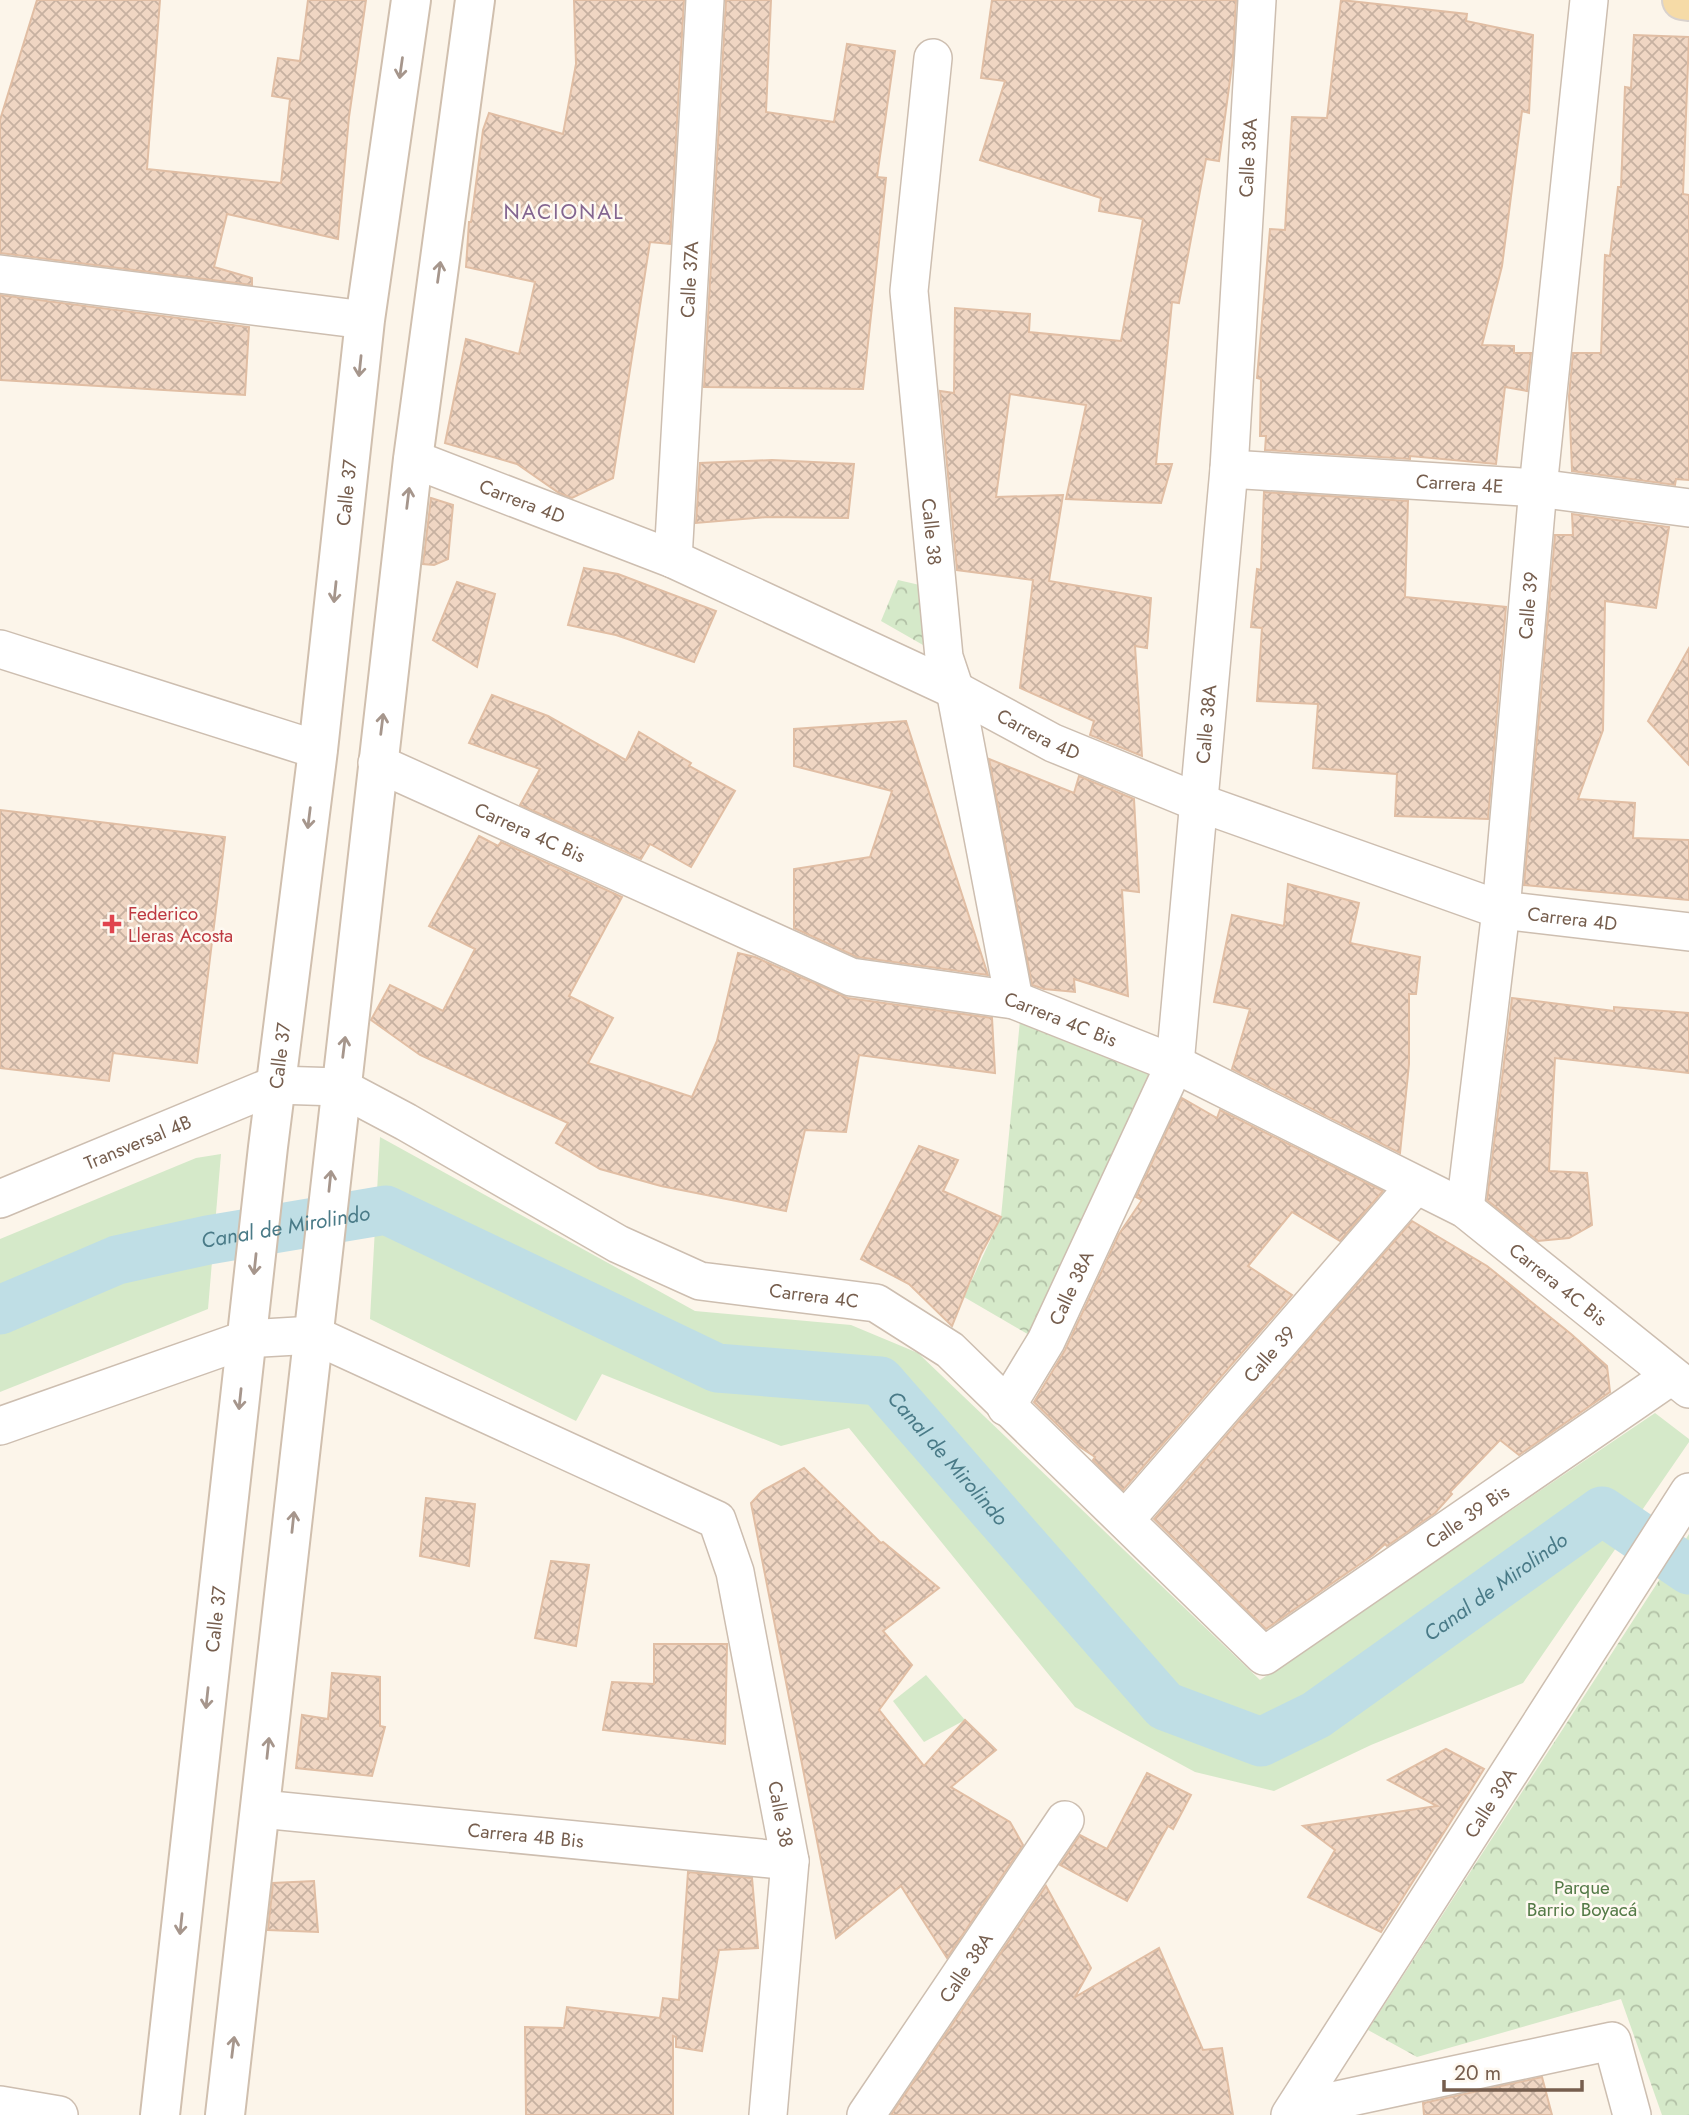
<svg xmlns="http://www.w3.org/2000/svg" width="1689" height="2115" font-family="Jost,sans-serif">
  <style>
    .grass { fill: #d5e9c9 }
    .forest { fill: url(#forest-crowns) }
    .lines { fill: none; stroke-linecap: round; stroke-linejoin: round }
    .canal { stroke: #bfdee5; stroke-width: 49 }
    .building { fill: url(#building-cross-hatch); stroke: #e1bea4; stroke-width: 2 }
    .street-casing { stroke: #cdbeb0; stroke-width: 40 }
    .secondary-casing { stroke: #d0bfae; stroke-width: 42 }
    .primary-casing { stroke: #d9d2cd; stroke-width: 42 }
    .street { stroke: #fff; stroke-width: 37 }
    .secondary { stroke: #fff; stroke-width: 38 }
    .primary { stroke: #f6dba7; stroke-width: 38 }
    .oneway { stroke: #a6968c }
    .health-dot { fill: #e0444e; stroke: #fef9f1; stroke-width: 2.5 }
    .labels { text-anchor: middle; stroke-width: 5; stroke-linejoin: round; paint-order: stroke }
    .street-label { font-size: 19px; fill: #765e4e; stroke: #fef9f1 }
    .health-label { font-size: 19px; fill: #be3a42; stroke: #fef9f1; text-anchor: start }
    .park-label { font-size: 19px; fill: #547a47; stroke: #fef9f1 }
    .neighbourhood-label { font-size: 21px; letter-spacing: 2px; fill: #846691; stroke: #fef9f1 }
    .water-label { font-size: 21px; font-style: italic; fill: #497a87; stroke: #fef9f1 }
  </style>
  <defs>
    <pattern id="forest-crowns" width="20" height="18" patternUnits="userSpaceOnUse" patternTransform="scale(1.75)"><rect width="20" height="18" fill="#d5e9c9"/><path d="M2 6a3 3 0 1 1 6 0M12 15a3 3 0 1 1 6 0" fill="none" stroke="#b1c0a5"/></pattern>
    <pattern id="building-cross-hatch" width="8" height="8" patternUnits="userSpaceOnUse" patternTransform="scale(1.75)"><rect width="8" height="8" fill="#f0d6c3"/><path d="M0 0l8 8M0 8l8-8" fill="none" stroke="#c7b1a1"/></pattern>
  </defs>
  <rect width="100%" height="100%" fill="#fcf5ea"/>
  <g class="grass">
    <path d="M380 1137 695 1311 851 1325 918 1353 1260 1680 1655 1413 1689 1439V1442L1523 1683 1371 1745 1274 1791 1195 1772 1075 1707 849 1428 781 1446 602 1374 576 1421 370 1319Z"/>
    <path d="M221 1154 208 1309 0 1392V1239L196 1158Z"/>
    <path d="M926 1675 965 1720 924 1742 893 1701Z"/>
  </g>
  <g class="forest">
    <path d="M898 580 937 589 944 657 881 621Z"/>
    <path d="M1021 1010 1158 1062 1036 1339 964 1297 1001 1217Z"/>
    <path d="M1689 1534V2115H1662L1621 1999 1417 2057 1368 2030Z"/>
  </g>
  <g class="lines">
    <path class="canal" id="s1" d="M0 1310 117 1260 208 1240 386 1210 717 1368 880 1381 1165 1706 1261 1742 1316 1715 1602 1511 1689 1570"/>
  </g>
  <g class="building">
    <path d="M37 0H160L147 169 281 183 290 99 272 96 278 58 300 61 308 0H366L349 117 338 239 227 214 214 267 252 278V285L0 253V120Z"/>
    <path d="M574 0H684L670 244 650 242 613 478 572 498 559 493 517 464 445 443 466 339 519 354 535 282 466 267 469 222H471L483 130 489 113 563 134 576 64Z"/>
    <path d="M726 0H771L766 112 834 122 847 44 895 51 877 177 886 178 863 389 704 387Z"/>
    <path d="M992 0H1236L1233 58 1219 161 1206 159 1179 303 1172 302 1156 464H1172L1161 503 1066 499 1086 405 1010 394 996 497 1063 495 1049 581 1151 598 1147 648 1135 646 1142 756 1090 735 1094 721 1020 688 1033 580 957 570 940 391 954 393 955 308 1030 314 1029 332 1121 341 1143 219 1099 211 1101 198 980 160 1005 81 981 78Z"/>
    <path d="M1341 0 1467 14 1466 21 1533 35 1529 113 1522 111 1502 266 1482 345 1514 346V353H1531L1527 391 1505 387 1496 464 1410 456V459L1265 450 1266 436H1260L1261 379 1257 378 1270 229 1285 230 1292 117 1327 118Z"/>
    <path d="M1634 35 1689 37 1683 194 1689 195V480L1676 479 1675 485 1572 471 1569 396 1573 353H1601L1605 255 1610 256 1618 187H1621L1625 87 1631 88Z"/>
    <path d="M0 295 249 327 245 395 0 380Z"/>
    <path d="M772 460 854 464 848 518 768 517 696 523 700 463Z"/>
    <path d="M1264 492 1408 501 1405 597 1506 607 1488 819 1395 816 1397 774 1313 768 1318 704 1257 701 1262 628 1251 627 1257 569 1261 570Z"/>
    <path d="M431 498 453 505 448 559 434 565 423 564Z"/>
    <path d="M1572 514 1669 527 1656 608 1605 601 1603 730 1578 799 1635 803 1633 838 1689 840V900L1524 885 1555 535H1573Z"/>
    <path d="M584 568 618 574 716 611 694 662 616 635 568 625Z"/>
    <path d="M457 582 495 594 477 667 433 640Z"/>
    <path d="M1689 648V765L1648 721Z"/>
    <path d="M492 695 548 716 626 760 639 732 691 763 689 766 735 791 691 867 650 844 641 859 520 805 540 769 469 743Z"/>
    <path d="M906 721 987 972 988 975 857 957 794 928V869L870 857 892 791 794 766V729Z"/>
    <path d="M989 759 1074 793 1079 776 1134 799 1139 892 1122 890 1128 996 1074 979 1075 992 1044 989 1032 985Z"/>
    <path d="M0 810 225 837 197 1063 113 1053 109 1081 0 1068Z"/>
    <path d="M479 836 498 846 501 842 622 897 569 996 613 1018 588 1063 692 1097 717 1041 738 953 755 957 848 998 992 1018 995 1073 859 1055 846 1132 805 1130 786 1211 661 1186 600 1169 556 1143 568 1123 420 1055 371 1020 390 985 443 1011 475 949 429 926Z"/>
    <path d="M1288 884 1359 903 1350 943 1420 957 1416 994H1409V1064L1400 1153 1232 1069 1250 1009 1214 1002 1232 915 1284 926Z"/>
    <path d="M1512 998 1614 1011V1007L1689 1013V1073L1555 1058 1549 1171 1587 1173 1592 1225 1569 1238 1538 1241 1487 1200Z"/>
    <path d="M1182 1098 1217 1118 1220 1110 1383 1191 1340 1241 1292 1212 1248 1266 1292 1295 1123 1490 1093 1460 1095 1457 1080 1447 1034 1402 1065 1350 1119 1234 1142 1200 1136 1197Z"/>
    <path d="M919 1146 958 1160 943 1191 1001 1217 981 1254 952 1326 909 1284 861 1259Z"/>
    <path d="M1412 1221 1487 1266 1571 1334 1607 1366 1610 1392 1519 1455 1500 1440 1450 1492 1452 1494 1435 1513 1387 1546 1385 1544 1373 1555 1266 1629 1154 1519Z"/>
    <path d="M804 1468 881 1543 883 1542 939 1588 883 1631 912 1665 879 1710 924 1766 965 1720 996 1750 951 1787 1010 1822 1023 1845 947 1958 901 1886 836 1938 751 1503 762 1491Z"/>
    <path d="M426 1498 475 1504 469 1566 420 1556Z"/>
    <path d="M551 1561 589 1565 576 1646 535 1638Z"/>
    <path d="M654 1644H727L725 1744 603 1730 612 1682 654 1684Z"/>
    <path d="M332 1673 380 1677V1726L385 1727 372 1776 296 1768 302 1715 328 1719Z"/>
    <path d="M1446 1749 1484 1769 1381 1932 1308 1897 1335 1850 1303 1826 1437 1806 1388 1780Z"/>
    <path d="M1147 1773 1191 1795 1173 1829 1168 1826 1127 1901 1060 1865 1080 1835 1107 1849Z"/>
    <path d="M688 1872 752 1878 758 1948 719 1950 702 2051 676 2047V2037L673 2036V2115H526L525 2027 564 2028 567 2007 660 2018 663 1998 679 2000Z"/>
    <path d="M314 1881 318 1932 268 1930 273 1883Z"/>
    <path d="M1046 1886 1091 1968 1075 1997 1159 1948 1203 2050 1222 2048 1233 2115H891Z"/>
    <path d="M1542 2077 1552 2115H1424L1423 2103Z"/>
  </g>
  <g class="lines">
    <g class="street-casing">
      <g id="street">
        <path id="s2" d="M933 58 909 291 944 657 955 690 1014 1000"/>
        <path d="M0 274 365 320"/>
        <path id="s3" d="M413 459 673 559 955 690 1053 743 1200 803 1501 910 1689 932"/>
        <path id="s4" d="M1229 469 1538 488 1689 508"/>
        <path id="s5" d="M673 559 705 0"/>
        <path d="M0 649 318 750"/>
        <path id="s6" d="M377 763 851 977 1014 1000 1175 1064 1465 1209 1689 1389"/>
        <path id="s7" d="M0 1199 275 1085 340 1087 406 1122 618 1244 700 1281 876 1303 950 1350 1264 1656 1671 1376"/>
        <path id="s8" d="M1465 1209 1501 910 1538 488 1589 0"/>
        <path id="s9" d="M1006 1407 1046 1341 1175 1064 1229 469 1257 0"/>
        <path id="s10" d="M0 1426 247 1339 314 1335 717 1520 735 1572 790 1861 768 2115"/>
        <path id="s11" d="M1125 1520 1415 1186"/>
        <path id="s12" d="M261 1809 790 1861"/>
        <path d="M0 2105 59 2115"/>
        <path d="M1295 2109 1612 2041 1632 2115"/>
        <path id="s13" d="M866 2115 1065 1820"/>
        <path id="s14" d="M1290 2115 1689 1492"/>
      </g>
    </g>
    <g class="secondary-casing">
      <g id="secondary">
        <path id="s15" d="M160 2115 268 1147 318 750 365 320 411 0"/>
        <path d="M225 2115 413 459 475 0"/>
      </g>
    </g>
    <g class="primary-casing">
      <path id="primary" d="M1682 0 1689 1"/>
    </g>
    <use href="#street" class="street"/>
    <use href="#secondary" class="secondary"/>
    <use href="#primary" class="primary"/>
  </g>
  <defs><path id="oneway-shaft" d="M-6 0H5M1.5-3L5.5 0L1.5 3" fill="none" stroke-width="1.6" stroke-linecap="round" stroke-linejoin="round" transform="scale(1.75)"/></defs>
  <g class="oneway">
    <use href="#oneway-shaft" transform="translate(401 68) rotate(98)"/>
    <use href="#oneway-shaft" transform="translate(439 272) rotate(-82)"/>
    <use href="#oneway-shaft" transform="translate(360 366) rotate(96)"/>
    <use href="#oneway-shaft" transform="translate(408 498) rotate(-83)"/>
    <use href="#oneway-shaft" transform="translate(335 592) rotate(96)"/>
    <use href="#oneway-shaft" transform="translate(382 724) rotate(-83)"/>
    <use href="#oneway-shaft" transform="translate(309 818) rotate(97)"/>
    <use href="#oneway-shaft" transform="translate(344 1047) rotate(-83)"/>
    <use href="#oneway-shaft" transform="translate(330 1181) rotate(-84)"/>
    <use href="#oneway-shaft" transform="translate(255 1264) rotate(96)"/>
    <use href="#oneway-shaft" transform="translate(240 1399) rotate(96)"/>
    <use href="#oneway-shaft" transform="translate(293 1522) rotate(-84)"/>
    <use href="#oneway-shaft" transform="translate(207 1698) rotate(96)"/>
    <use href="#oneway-shaft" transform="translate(268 1748) rotate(-84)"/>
    <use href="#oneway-shaft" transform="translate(181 1924) rotate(96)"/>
    <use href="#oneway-shaft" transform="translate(233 2047) rotate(-83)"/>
  </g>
  <path class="health-dot" d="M108.5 913.5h7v7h7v7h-7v7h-7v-7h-7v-7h7z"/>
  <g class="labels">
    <g class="street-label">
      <text dy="7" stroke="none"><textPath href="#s9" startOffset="1292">Calle 38A</textPath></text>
      <text dy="7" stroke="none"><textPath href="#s5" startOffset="280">Calle 37A</textPath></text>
      <text dy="7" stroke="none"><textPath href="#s4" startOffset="231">Carrera 4E</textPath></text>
      <text dy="7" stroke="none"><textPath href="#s15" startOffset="1633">Calle 37</textPath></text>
      <text dy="7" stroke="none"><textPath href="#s3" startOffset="117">Carrera 4D</textPath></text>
      <text dy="7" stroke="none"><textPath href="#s2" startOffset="476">Calle 38</textPath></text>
      <text dy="7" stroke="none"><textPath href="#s8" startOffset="607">Calle 39</textPath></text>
      <text dy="7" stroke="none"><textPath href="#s9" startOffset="724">Calle 38A</textPath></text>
      <text dy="7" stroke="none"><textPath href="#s3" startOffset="684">Carrera 4D</textPath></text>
      <text dy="7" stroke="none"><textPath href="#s6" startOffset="168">Carrera 4C Bis</textPath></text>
      <text dy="7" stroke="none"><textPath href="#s3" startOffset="1251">Carrera 4D</textPath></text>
      <text dy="7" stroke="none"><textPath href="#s6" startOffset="735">Carrera 4C Bis</textPath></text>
      <text dy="7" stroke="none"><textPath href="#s15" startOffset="1066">Calle 37</textPath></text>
      <text dy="7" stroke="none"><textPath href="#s7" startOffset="149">Transversal 4B</textPath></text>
      <text dy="7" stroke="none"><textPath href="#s6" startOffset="1302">Carrera 4C Bis</textPath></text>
      <text dy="7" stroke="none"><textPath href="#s9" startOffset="136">Calle 38A</textPath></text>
      <text dy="7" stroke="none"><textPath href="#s7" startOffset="887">Carrera 4C</textPath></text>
      <text dy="7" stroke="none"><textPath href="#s11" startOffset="220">Calle 39</textPath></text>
      <text dy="7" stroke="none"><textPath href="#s7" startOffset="1722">Calle 39 Bis</textPath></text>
      <text dy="7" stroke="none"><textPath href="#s15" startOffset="499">Calle 37</textPath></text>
      <text dy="7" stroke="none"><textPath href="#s14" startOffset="371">Calle 39A</textPath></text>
      <text dy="7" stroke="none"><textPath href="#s10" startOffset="1074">Calle 38</textPath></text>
      <text dy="7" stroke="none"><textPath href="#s12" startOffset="266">Carrera 4B Bis</textPath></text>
      <text dy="7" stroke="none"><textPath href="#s13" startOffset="178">Calle 38A</textPath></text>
    </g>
    <g class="health-label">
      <text x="128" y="920">Federico<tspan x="128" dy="22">Lleras Acosta</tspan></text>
    </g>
    <g class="park-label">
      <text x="1582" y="1894">Parque<tspan x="1582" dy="22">Barrio Boyacá</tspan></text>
    </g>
    <g class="neighbourhood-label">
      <text x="564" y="219">NACIONAL</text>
    </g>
    <g class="water-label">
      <text dy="7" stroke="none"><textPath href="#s1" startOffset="299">Canal de Mirolindo</textPath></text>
      <text dy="7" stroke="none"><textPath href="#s1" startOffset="1034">Canal de Mirolindo</textPath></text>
      <text dy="7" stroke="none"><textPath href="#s1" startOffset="1748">Canal de Mirolindo</textPath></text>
    </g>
  </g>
  <path d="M1444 2080v10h138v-10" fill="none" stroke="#765e4e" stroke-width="3.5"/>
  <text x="1454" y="2080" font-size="21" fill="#765e4e" stroke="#fef9f1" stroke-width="5" paint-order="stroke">20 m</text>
</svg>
